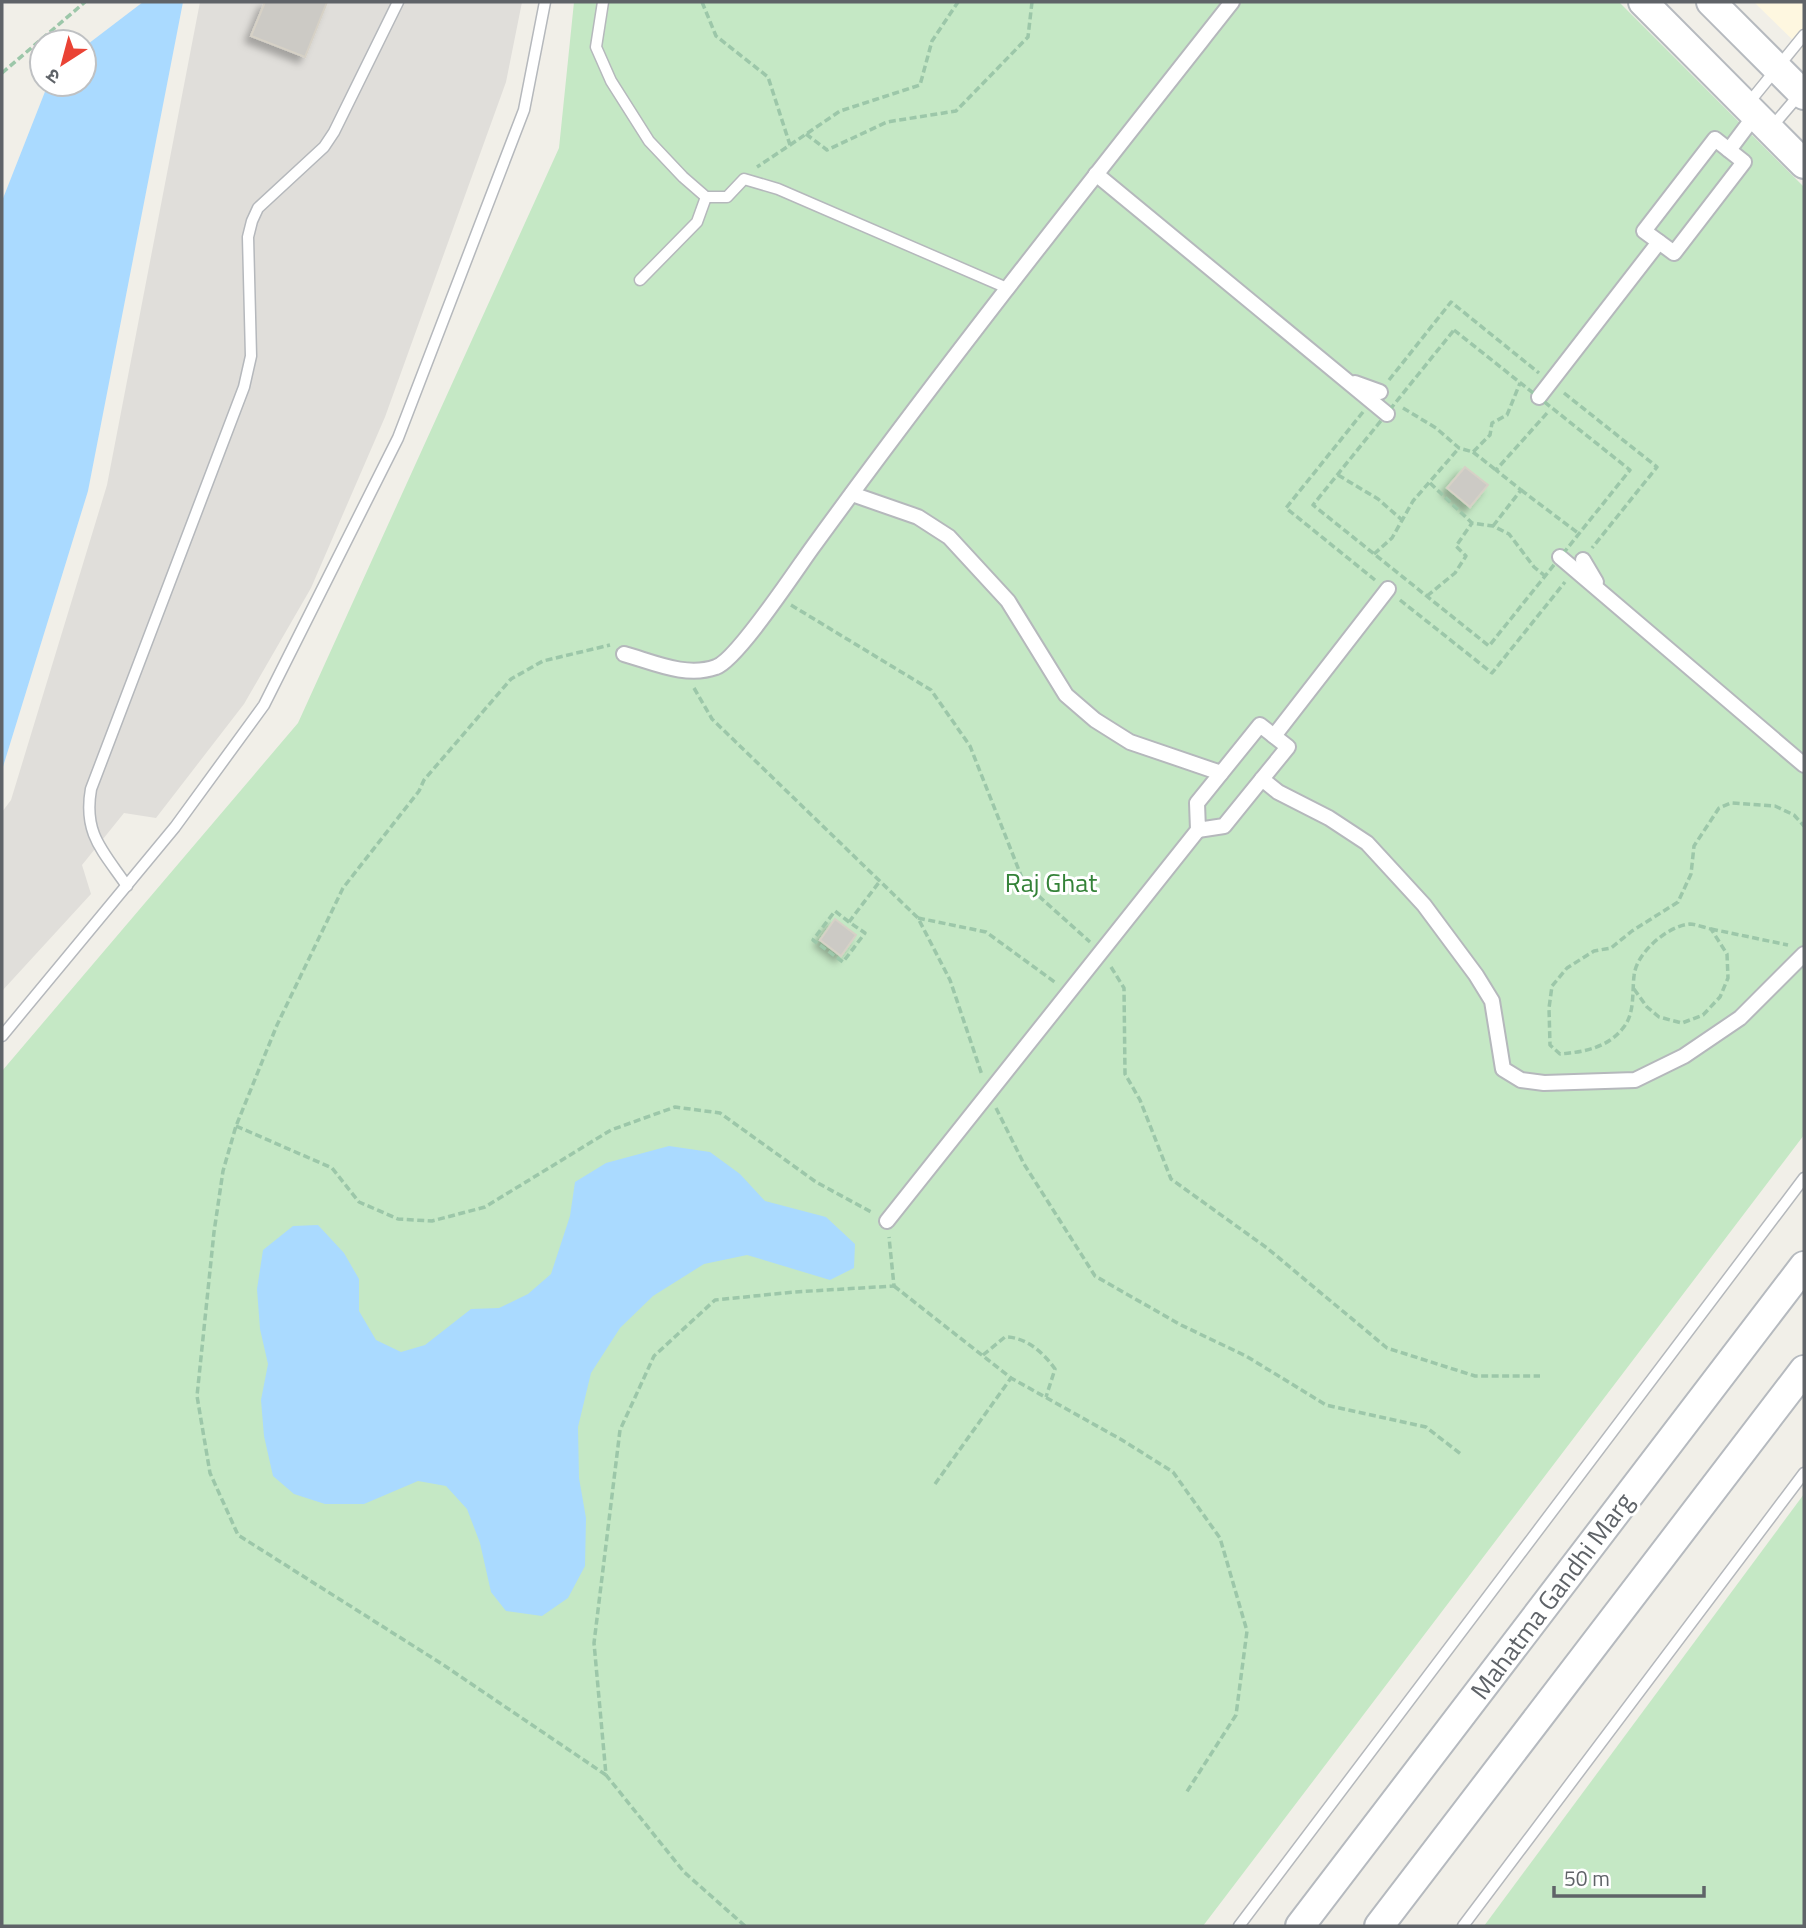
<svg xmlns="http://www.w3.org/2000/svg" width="1806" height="1928" font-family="'Titillium Web','Noto Sans Devanagari',sans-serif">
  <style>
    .commercial { fill: #fef7e0 }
    .industrial { fill: #e0deda }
    .green { fill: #c5e8c5 }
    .water { fill: #aadaff }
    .building { fill: #cccac5; stroke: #d6d1c6; stroke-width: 2; filter: url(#shadow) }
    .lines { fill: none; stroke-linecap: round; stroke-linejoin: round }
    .service-casing { stroke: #b5b8bc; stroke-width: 13 }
    .pedestrian-casing { stroke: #b5b8bc; stroke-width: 18 }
    .secondary-casing { stroke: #b6babf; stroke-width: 32 }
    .path { stroke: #9cc7a9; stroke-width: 3.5; stroke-dasharray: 7 3.5; stroke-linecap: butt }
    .service { stroke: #fff; stroke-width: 10 }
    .pedestrian { stroke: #fff; stroke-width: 14 }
    .secondary { stroke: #fff; stroke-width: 28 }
    .labels { text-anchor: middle; stroke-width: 6; stroke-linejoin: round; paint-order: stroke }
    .park-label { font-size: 26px; fill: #348238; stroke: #fff }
    .street-label { font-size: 26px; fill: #5f6368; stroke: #fff }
  </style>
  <defs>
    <filter id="shadow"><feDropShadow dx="-6" dy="6" stdDeviation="3.5" flood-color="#0004"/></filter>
  </defs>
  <rect width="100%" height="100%" fill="#f1efe8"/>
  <path class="commercial" d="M1754 2H1804V51Z"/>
  <path class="industrial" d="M200 2H522L506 82 385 417 311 588 244 704 156 818 124 813 82 865 91 894 2 991V812L11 800 107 485Z"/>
  <g class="green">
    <path d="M574 2H1619L1804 187V1135L1203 1926H2V1071L298 723 559 148Z"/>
    <path d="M1804 1494V1926H1484Z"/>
  </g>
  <g class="water">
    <path d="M143 2H183L88 491 2 770V201L48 84H84V47Z"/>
    <path d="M669 1146 710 1152 740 1174 765 1201 826 1217 855 1244 854 1268 830 1280 747 1255 704 1264 653 1296 620 1328 591 1373 578 1427 579 1478 586 1518 585 1566 568 1598 542 1616 506 1611 491 1592 480 1543 467 1509 446 1486 418 1481 364 1504H325L294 1494 273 1476 264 1436 261 1400 268 1364 260 1329 257 1289 263 1250 293 1226 318 1225 344 1253 359 1279V1311L376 1340 401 1352 425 1345 471 1309 499 1308 528 1294 551 1274 570 1216 575 1182 606 1163Z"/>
  </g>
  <g class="building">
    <path d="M265 2H327L305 57 251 36Z"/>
    <path d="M1465 467 1488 485 1470 507 1447 488Z"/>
    <path d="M835 919 856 935 841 956 820 940Z"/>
  </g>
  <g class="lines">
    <g class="service-casing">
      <g id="service">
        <path d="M603 2 596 47 611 81 649 141 683 177 706 197H727L744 179 778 189 1007 288"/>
        <path d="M1747 105 1804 35"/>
        <path d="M1770 129 1799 95"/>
        <path d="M640 280 697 222 706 197"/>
        <path d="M127 886C103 851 83 834 91 789L244 387 251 356 248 237 252 221 258 208 324 147 334 132 398 2"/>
        <path d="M2 1036 175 827 264 705 398 438 524 110 545 2"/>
        <path d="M1239 1926 1804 1178"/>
        <path d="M1463 1926 1804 1473"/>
      </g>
    </g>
    <g class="pedestrian-casing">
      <g id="pedestrian">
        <path d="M1715 139 1744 162 1674 253 1644 231Z"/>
        <path d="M1729 150 1756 114"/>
        <path d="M1096 174 1387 414"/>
        <path d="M1355 383 1380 392"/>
        <path d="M1539 397 1659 242"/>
        <path d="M852 494 918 517 949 537 1008 601 1066 695 1095 720 1130 742 1221 773"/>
        <path d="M1560 557 1804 765"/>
        <path d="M1583 560 1596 582"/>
        <path d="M624 654C653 662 686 678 716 667 737 660 796 570 812 548 947 362 1090 182 1232 2"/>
        <path d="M1260 725 1288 747 1224 826 1198 830 1197 803Z"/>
        <path d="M1274 736 1388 589"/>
        <path d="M1262 779 1278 792 1329 818 1367 843 1424 905 1476 975 1492 1001 1503 1069 1521 1080 1544 1083 1635 1080 1684 1056 1740 1018 1804 954"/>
        <path d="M887 1221 1198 830"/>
      </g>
    </g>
    <g class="secondary-casing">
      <g id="secondary">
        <path d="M1643 2 1804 164"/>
        <path d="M1711 2 1804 95"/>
        <path d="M1300 1926 1804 1266"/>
        <path d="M1379 1926 1804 1370"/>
      </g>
    </g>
    <g class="path">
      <path d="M702 2 716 36 768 77 790 145 757 167"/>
      <path d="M2 73 85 2"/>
      <path d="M806 134 827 150 887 122 956 111 1028 37 1032 2"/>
      <path d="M790 145 840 111 920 85 932 41 958 2"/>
      <path d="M1454 330 1630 470 1489 646 1313 505Z"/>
      <path d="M1389 380 1451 302 1539 373"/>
      <path d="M1564 393 1657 467 1592 548"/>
      <path d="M1403 408 1436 428 1459 448 1473 452 1490 435 1492 423 1507 415 1520 383"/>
      <path d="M1363 412 1286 508 1375 580"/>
      <path d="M1473 452 1496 470"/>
      <path d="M1338 475 1378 499 1402 520"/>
      <path d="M1430 483 1472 523 1493 526 1509 534 1534 567 1545 576"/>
      <path d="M1521 490 1578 533"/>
      <path d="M1493 526 1521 490 1496 470 1548 412"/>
      <path d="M1374 554 1392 538 1413 501 1459 448"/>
      <path d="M1427 596 1455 573 1466 556 1456 546 1472 523"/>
      <path d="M1400 600 1492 673 1565 582"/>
      <path d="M791 605 931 690 970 746 1024 883 1090 942"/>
      <path d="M694 688 712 719 918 918 950 980 982 1075"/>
      <path d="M918 918 986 932 1056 983"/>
      <path d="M849 922 835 911 813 940 843 962 865 933 849 922 880 881"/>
      <path d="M1711 929 1788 945"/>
      <path d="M1111 967 1124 988 1125 1074 1140 1100 1171 1179 1267 1248 1387 1348 1475 1376H1540"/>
      <path d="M1634 989 1647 1007 1659 1017 1682 1023 1703 1015 1720 997 1728 978 1727 954 1711 929C1705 928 1696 924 1690 924 1667 926 1636 953 1634 976 1632 993 1635 1014 1623 1028 1608 1048 1583 1052 1560 1054L1550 1045 1549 1008 1552 986 1567 968 1594 951 1611 948 1632 931 1678 902 1691 874 1694 846 1719 808 1731 803 1775 806 1794 815 1804 826"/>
      <path d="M996 1108 1024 1164 1095 1276 1181 1325 1246 1356 1326 1405 1426 1427 1462 1455"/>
      <path d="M236 1126 332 1168 359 1202 398 1219 432 1221 485 1207 611 1130 675 1107 720 1113 816 1182 873 1213"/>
      <path d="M894 1286 1011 1378 1122 1440 1173 1472 1220 1538 1247 1631 1236 1715 1186 1793"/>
      <path d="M983 1355 1005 1337C1026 1337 1043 1352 1055 1369L1046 1397"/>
      <path d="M935 1484 1011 1378"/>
      <path d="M606 1775 442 1664 238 1535 210 1473 197 1396 214 1232 223 1171 236 1126 277 1025 343 888 419 791 424 780 511 679 543 661 610 645"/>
      <path d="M745 1926 684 1872 606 1775 594 1643 620 1430 654 1356 715 1300 794 1292 894 1286 889 1237"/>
    </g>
    <use href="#service" class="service"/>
    <use href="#pedestrian" class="pedestrian"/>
    <use href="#secondary" class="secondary"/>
  </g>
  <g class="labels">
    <g class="park-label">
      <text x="1051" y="892">Raj Ghat</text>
    </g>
    <g class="street-label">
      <text transform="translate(1552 1596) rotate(-53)" y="9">Mahatma Gandhi Marg</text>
    </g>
  </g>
  <rect width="1806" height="1928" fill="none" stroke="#5f6368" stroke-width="7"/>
  <g transform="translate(63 63) rotate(216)"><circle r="33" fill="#ffffff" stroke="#bfc1c3" stroke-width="2"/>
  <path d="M0-5L12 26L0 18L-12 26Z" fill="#ea4335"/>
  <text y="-10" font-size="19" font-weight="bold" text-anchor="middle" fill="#5f6368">उ</text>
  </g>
  <path d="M1554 1886v10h150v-10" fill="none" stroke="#5f6368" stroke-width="3.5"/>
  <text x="1564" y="1886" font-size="21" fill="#5f6368" stroke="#ffffff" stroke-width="5" paint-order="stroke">50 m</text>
</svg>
